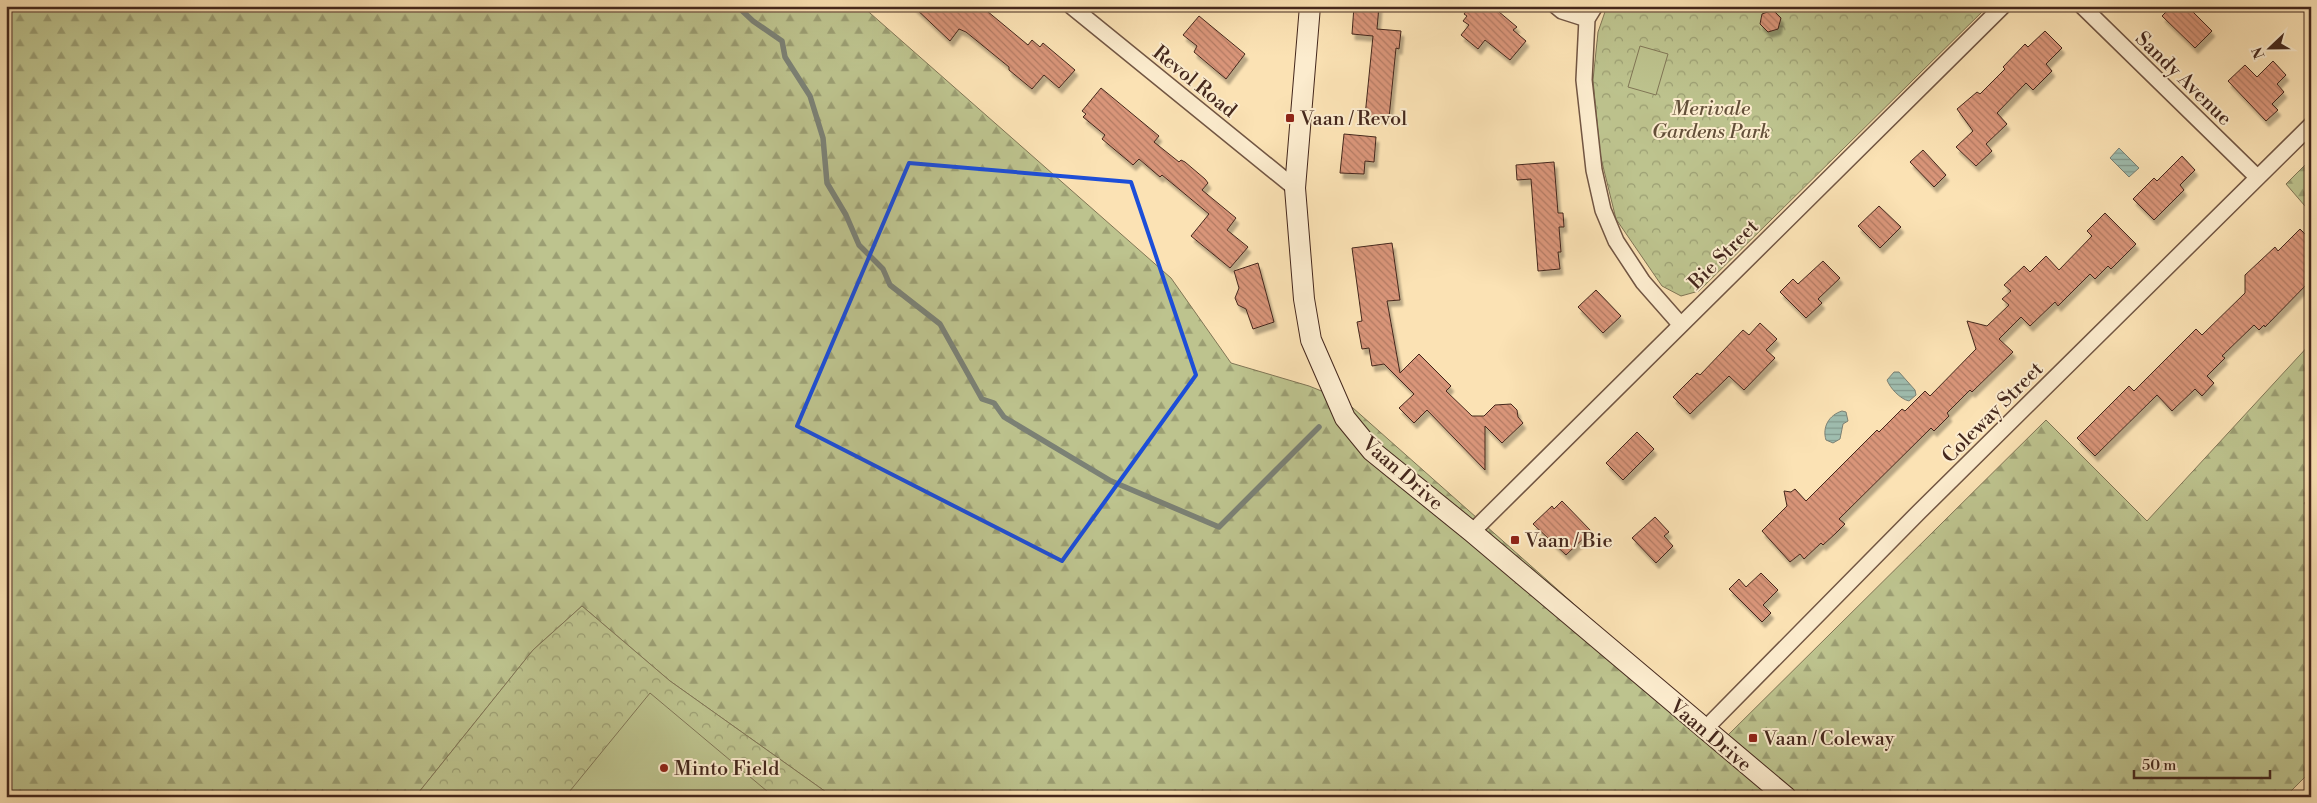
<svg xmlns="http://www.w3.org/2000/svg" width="2317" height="803" font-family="'Libre Bodoni',serif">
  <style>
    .forest { fill: url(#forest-firs); stroke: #817656 }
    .park { fill: url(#park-crowns); stroke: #817656 }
    .garden { fill: #bdc38e; stroke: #817656 }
    .water { fill: url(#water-rules); stroke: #7b8175 }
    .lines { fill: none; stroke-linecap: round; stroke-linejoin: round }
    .stream { stroke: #7b8175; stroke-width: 5.5 }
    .building { fill: url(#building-back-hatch); stroke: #45281d; filter: url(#shadow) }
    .street-casing { stroke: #725643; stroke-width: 18 }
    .secondary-casing { stroke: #45281d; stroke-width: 22 }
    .street { stroke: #fcecce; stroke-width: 15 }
    .secondary { stroke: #fcecce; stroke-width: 20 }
    .marked { fill: none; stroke: #1d4ed8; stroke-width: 4; stroke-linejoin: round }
    .poi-dot { fill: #8f2418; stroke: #fcecce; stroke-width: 2 }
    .labels { text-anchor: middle; stroke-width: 4; stroke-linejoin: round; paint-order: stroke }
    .street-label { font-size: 20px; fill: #45281d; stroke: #fcecce }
    .park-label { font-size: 20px; font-style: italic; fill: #634f39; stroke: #fcecce }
    .poi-label { font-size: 20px; fill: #45281d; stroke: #fcecce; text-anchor: start }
  </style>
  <defs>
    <pattern id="forest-firs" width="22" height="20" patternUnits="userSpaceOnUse" patternTransform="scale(1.25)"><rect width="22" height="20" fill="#bdc38e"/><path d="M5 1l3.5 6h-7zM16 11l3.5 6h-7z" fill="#9b9e73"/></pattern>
    <pattern id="park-crowns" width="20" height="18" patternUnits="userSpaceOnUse" patternTransform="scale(1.25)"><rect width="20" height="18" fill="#bdc38e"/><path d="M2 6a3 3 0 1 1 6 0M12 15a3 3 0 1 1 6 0" fill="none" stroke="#9b9e73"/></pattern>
    <pattern id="water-rules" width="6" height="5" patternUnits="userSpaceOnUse" patternTransform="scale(1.25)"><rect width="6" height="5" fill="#9fbdaf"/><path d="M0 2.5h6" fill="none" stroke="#839a8e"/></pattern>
    <pattern id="building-back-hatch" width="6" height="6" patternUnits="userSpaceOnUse" patternTransform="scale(1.25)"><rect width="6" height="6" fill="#d99579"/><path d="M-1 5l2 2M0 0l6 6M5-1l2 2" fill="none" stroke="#b27a63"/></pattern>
    <filter id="shadow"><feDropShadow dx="3" dy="5.5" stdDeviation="1" flood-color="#0004"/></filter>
  </defs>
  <rect width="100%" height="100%" fill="#fbe2b4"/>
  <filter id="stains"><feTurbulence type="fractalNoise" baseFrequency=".004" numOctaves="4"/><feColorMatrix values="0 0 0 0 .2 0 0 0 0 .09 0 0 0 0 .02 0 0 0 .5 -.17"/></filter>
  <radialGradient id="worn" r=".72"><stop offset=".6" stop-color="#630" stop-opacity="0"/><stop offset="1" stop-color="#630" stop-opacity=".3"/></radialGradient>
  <g class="forest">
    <path d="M6 6H862L1171 278 1231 363 1309 386 1344 400 1725 738 2046 420 2147 521 2311 343V499L2304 503 2311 512V771L2285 797H833L670 681 582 606 533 650 415 797H6Z"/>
    <path d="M2311 159V213L2286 184Z"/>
  </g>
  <g class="park">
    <path d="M1607 6H1988L1699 291 1681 296 1662 286 1616 219 1600 154 1593 80 1598 32Z"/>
    <path d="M582 606 670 681 833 797H415L533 650Z"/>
  </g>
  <g class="garden">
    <path d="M1640 46 1668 54 1656 95 1628 87Z"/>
    <path d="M650 693 774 797H565Z"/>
  </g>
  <g class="water">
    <path d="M2119 148 2139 168 2129 177 2110 158Z"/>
    <path d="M1894 372H1899L1915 390 1916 395 1909 401C1900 399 1890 388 1887 380Z"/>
    <path d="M1842 411 1846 412 1848 421 1843 424 1840 439 1833 443 1826 440C1822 427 1829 415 1842 411Z"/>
  </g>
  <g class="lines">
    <path class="stream" d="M737 6 753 21 782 41 785 57 810 96 823 138 827 183 846 215 859 245 883 269 890 285 940 324 982 399 994 403 1004 417 1111 481 1219 527 1319 427"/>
  </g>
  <g class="building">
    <path d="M913 6H981L1028 45 1032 40 1040 47 1043 43 1075 70 1059 88 1044 75 1032 89 1009 70V67L966 32 959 29 950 41Z"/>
    <path d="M1354 6H1379L1377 29 1401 31 1399 49 1396 48 1389 118 1365 116 1373 36 1352 34Z"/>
    <path d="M1470 6H1492L1517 27 1513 30 1526 41 1510 60 1485 40 1478 49 1461 35 1469 25 1463 21 1467 16 1464 14Z"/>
    <path d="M2172 6H2187L2212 31 2195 48 2162 16Z"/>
    <path d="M1773 10 1781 18 1778 29 1768 32 1760 24 1762 14Z"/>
    <path d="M1199 16 1245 54 1226 79 1194 52 1197 46 1183 35Z"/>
    <path d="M2045 31 2062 48 2046 64 2052 71 2033 90 2026 83 1997 113 2007 124 1986 144 1992 151 1976 166 1956 147 1973 131 1957 109 1977 92 1980 94 2005 69 2003 67 2025 44 2028 47Z"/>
    <path d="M2273 61 2286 75 2277 84 2284 92 2272 104 2278 110 2266 121 2228 81 2245 65 2257 77Z"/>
    <path d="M1101 88 1159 136 1154 142 1179 162 1181 160 1185 162 1205 179 1208 183 1202 190 1236 218 1227 230 1248 247 1230 268 1191 236 1209 214 1162 175 1160 177 1139 159 1133 165 1102 139 1105 135 1083 117 1086 114 1082 111Z"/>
    <path d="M1344 134 1376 137 1374 162 1365 161 1364 174 1340 173Z"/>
    <path d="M1923 150 1946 175 1934 187 1910 162Z"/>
    <path d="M2182 156 2195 170 2180 185 2184 190 2154 220 2133 199 2154 178 2157 181Z"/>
    <path d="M1554 162 1558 213H1563L1564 227H1559L1561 252H1558L1560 269 1538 271 1531 179 1517 180 1516 165Z"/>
    <path d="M1879 206 1901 227 1880 248 1858 226Z"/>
    <path d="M2105 213 2136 244 2111 269 2108 266 2095 279 2090 274 2058 306 2055 302 2030 326 2021 317 1999 339 2013 352 1972 392 1970 390 1947 413 1949 416 1934 431 1931 428 1839 519 1845 524 1836 533 1823 545 1821 543 1804 559 1800 554 1790 562 1762 531 1787 506 1784 491 1791 492 1795 489 1806 501 1877 430 1879 432 1902 409 1905 411 1925 391 1930 396 1976 349 1967 321 1987 326 2009 305 2002 299 2011 291 2004 285 2024 266 2030 272 2046 256 2059 270 2092 236 2087 231Z"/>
    <path d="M2300 229 2311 240V280L2265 327 2264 325 2259 330 2254 325 2222 356 2225 358 2207 376 2214 383 2202 396 2195 389 2172 411 2157 395 2095 456 2077 438 2129 386 2134 391 2196 329 2202 335 2245 293V275L2275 247 2278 251Z"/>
    <path d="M1392 243 1400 300 1387 301 1400 373 1419 354 1451 386 1446 391 1472 416H1484L1495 405 1511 404 1517 410 1518 417 1523 423 1502 443 1485 426V470L1427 410 1414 423 1399 408 1414 394 1384 364 1372 366 1369 348 1362 349 1357 322 1362 321 1352 248Z"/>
    <path d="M1823 261 1840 278 1818 299 1822 303 1806 318 1780 292 1793 279 1798 284Z"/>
    <path d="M1258 263 1274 322 1253 329 1246 309 1238 305 1235 298 1239 288 1234 271Z"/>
    <path d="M1596 290 1621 316 1603 333 1578 307Z"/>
    <path d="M1760 323 1777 339 1766 350 1775 358 1744 390 1729 376 1690 414 1673 397 1697 373 1700 375 1743 330 1749 335Z"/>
    <path d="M1637 432 1654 449 1623 480 1606 463Z"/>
    <path d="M1562 501 1591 531 1566 555 1533 524 1552 506 1554 509Z"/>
    <path d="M1655 517 1669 532 1664 536 1673 546 1656 563 1632 538Z"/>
    <path d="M1761 573 1778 590 1763 605 1771 613 1762 622 1729 589 1739 579 1746 587Z"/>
  </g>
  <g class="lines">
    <g class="street-casing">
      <g id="street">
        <path d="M1071 6 1295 188"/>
        <path d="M1556 6 1562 11 1587 19"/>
        <path d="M1595 6 1587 19 1584 80 1594 170 1603 210 1616 241 1643 282 1680 324"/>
        <path d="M2082 6 2257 177"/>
        <path d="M1472 532 2003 6"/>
        <path d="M1704 730 1919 512 2311 125"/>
      </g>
    </g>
    <g class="secondary-casing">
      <path id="secondary" d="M1310 6 1295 188 1304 299 1311 340 1345 418 1372 451 1472 532 1786 797"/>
    </g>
    <use href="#street" class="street"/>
    <use href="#secondary" class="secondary"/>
  </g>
  <path class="marked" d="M909 163 1131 182 1196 375 1062 561 797 426Z"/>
  <g class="poi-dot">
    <rect x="1285" y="113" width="10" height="10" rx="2.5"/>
    <rect x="1510" y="535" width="10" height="10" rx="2.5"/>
    <rect x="1748" y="733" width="10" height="10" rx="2.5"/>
    <circle cx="664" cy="768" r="5"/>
  </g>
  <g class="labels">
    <g class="street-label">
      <text transform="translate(2184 78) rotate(44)" y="7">Sandy Avenue</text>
      <text transform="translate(1195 81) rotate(39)" y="7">Revol Road</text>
      <text transform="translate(1723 254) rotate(-45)" y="7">Bie Street</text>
      <text transform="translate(1992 412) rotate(-45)" y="7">Coleway Street</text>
      <text transform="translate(1403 473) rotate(41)" y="7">Vaan Drive</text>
      <text transform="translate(1711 735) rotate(40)" y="7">Vaan Drive</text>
    </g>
    <g class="park-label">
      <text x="1711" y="115">Merivale<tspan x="1711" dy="23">Gardens Park</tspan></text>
    </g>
    <g class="poi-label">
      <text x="1300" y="125">Vaan / Revol</text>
      <text x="1525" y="547">Vaan / Bie</text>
      <text x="1763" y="745">Vaan / Coleway</text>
      <text x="674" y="775">Minto Field</text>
    </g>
  </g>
  <rect width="2317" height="803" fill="none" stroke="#fbe2b4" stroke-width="25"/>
  <rect x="8" y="8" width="2302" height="788" fill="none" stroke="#45281d" stroke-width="2.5"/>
  <rect x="12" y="12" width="2292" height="778" fill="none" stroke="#45281d"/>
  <g transform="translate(2270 48) rotate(248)" stroke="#fcecce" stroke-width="4" paint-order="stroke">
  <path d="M0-4L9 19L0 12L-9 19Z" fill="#45281d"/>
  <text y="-8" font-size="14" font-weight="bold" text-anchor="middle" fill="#45281d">N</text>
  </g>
  <path d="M2134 770v8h136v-8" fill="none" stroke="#45281d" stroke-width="2.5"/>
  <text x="2142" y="770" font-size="15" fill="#45281d" stroke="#fcecce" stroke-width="4" paint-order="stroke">50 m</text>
  <rect width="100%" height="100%" filter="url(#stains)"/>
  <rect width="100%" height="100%" fill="url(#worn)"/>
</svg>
